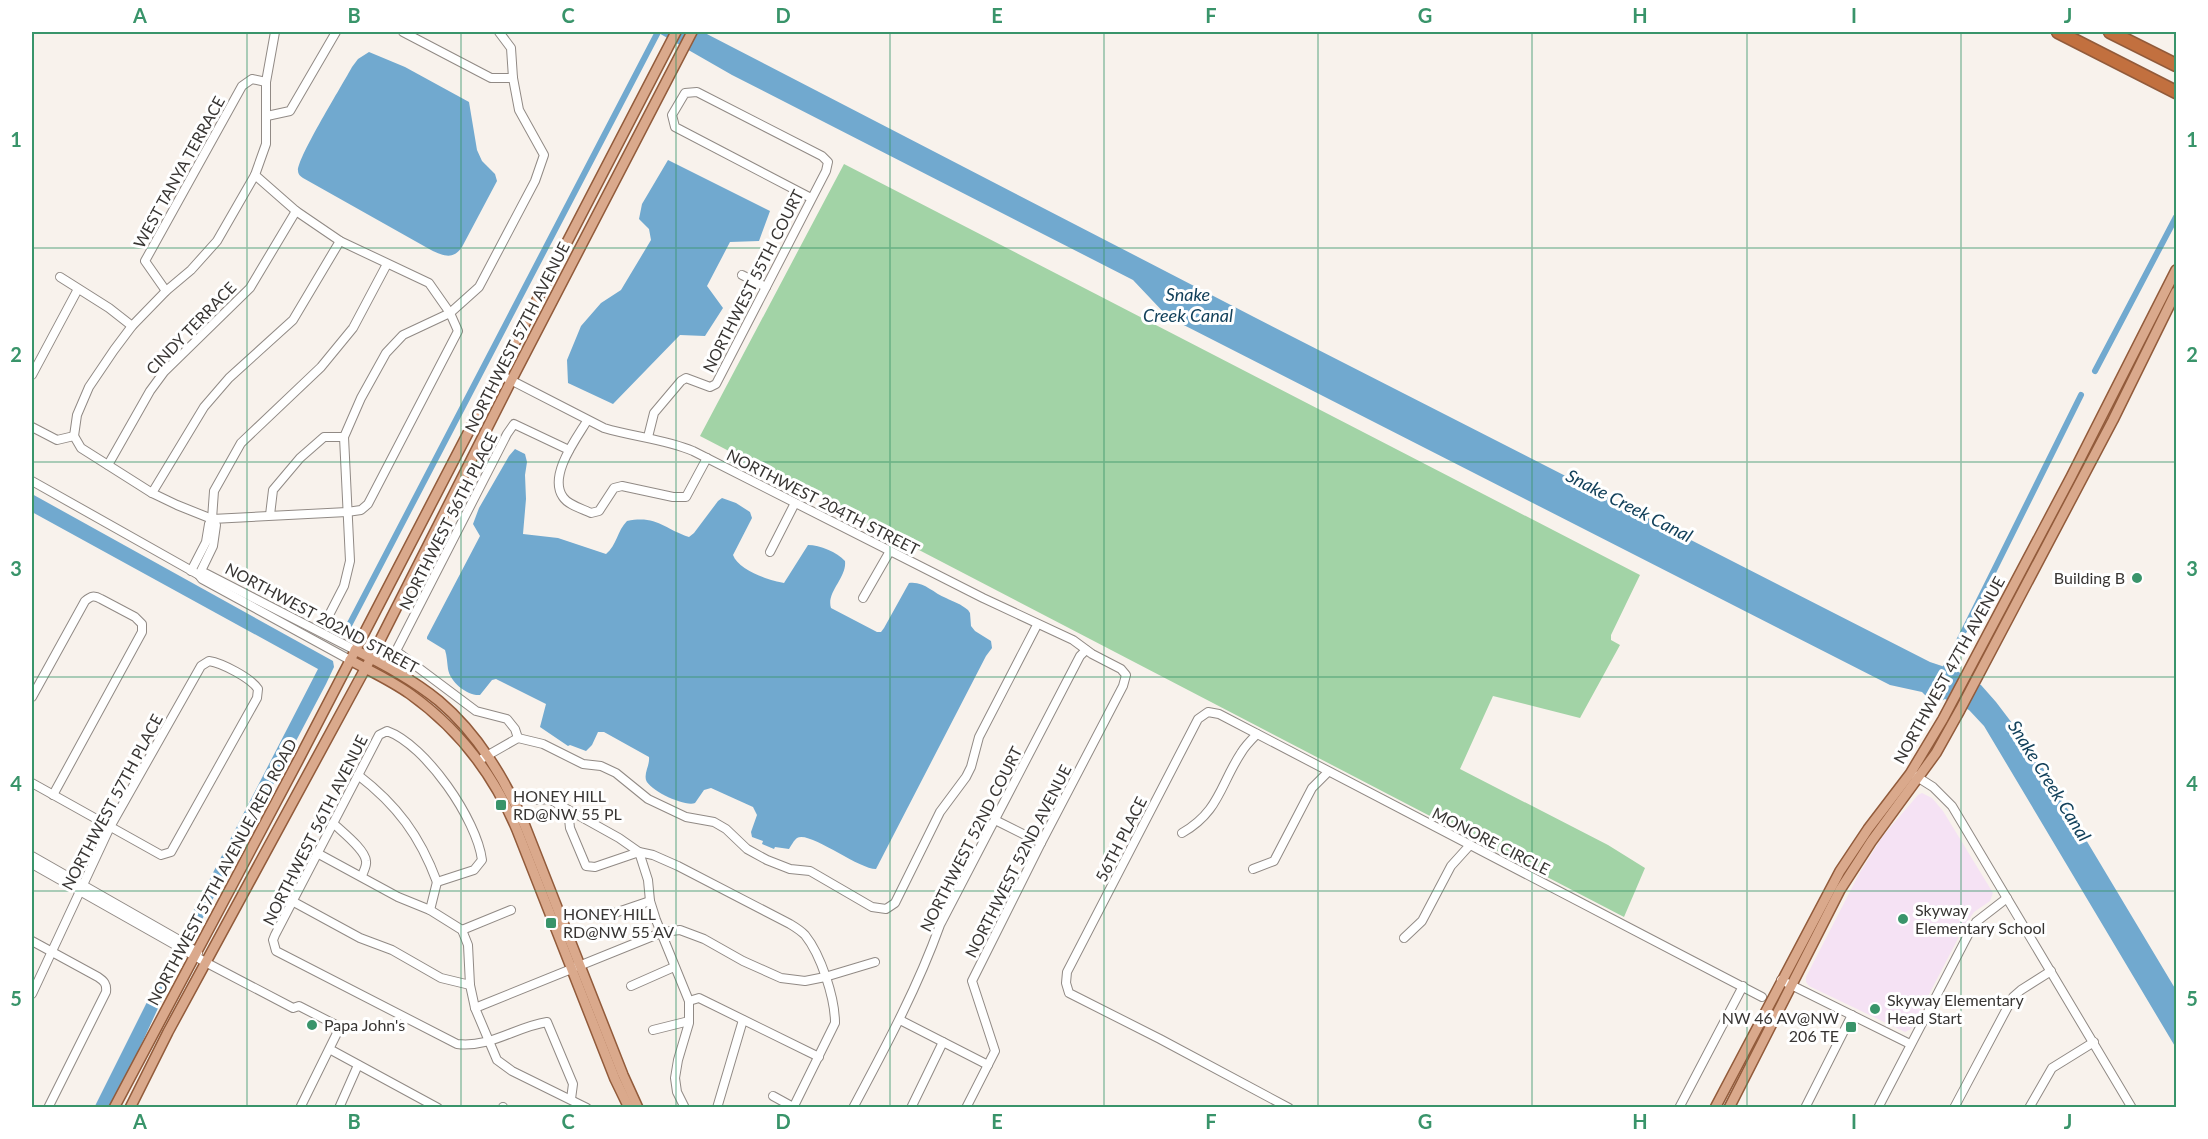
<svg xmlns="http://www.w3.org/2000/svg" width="2208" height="1139" font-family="Lato,sans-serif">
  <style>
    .education { fill: #f5e2f4 }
    .forest { fill: #a2d3a6 }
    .water { fill: #71a9cf }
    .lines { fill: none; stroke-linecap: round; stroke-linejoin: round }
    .canal { stroke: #71a9cf; stroke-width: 6 }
    .minor-casing { stroke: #918a85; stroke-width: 10 }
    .major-casing { stroke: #925b3b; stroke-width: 12 }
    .highway-casing { stroke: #925b3b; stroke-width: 15 }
    .minor { stroke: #fff; stroke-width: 8 }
    .major { stroke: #daa98c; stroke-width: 9 }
    .highway { stroke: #c2703f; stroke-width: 12 }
    .grid { fill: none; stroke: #39946a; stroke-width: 1.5; stroke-opacity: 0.55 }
    .poi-dot { fill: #39946a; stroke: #fff; stroke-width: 2 }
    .labels { text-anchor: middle; stroke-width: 6; stroke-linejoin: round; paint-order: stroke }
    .street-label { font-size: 16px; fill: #383533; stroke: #fff }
    .poi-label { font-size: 16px; fill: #383533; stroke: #fff; text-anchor: start }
    .water-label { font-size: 18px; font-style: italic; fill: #13415b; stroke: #fff }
    .neatline { fill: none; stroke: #39946a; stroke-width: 2 }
    .grid-label { font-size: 20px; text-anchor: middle; font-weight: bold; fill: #39946a }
  </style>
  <rect width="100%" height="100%" fill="#f8f2ec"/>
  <path class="education" d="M1922 793 1932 798 1943 811 1993 893 1990 901 1974 912 1965 925 1911 1029 1905 1032 1809 986 1806 982V977L1859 874 1882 837 1918 795Z"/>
  <path class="forest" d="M844 164 1640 575 1611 635V640L1620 645 1580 718 1493 696 1460 769 1608 845 1645 868 1624 917 700 436Z"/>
  <g class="water">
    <path d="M657 32H703L1254 317 1930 662 1957 671 1981 685 1996 702 2031 748 2176 990V1048L1984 726 1969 710 1945 699 1929 707 1928 698 1922 692 1890 685 1168 317 1133 280 732 75Z"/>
    <path d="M369 52 405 67 469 102 477 150 482 161 495 174 497 181 462 247C453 260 444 256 431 250L303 178C300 176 298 174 298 171 297 158 343 84 352 67L358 59Z"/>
    <path d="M668 160 770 211 759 241 730 242 707 286 723 308 705 336 680 335 613 404 568 383 567 360 581 326 601 303 621 290 651 240 649 229 639 219 642 204Z"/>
    <path d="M515 449 525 454 527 462 525 475 526 499 523 534 558 538 606 554C617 545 617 531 627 521 657 515 664 529 689 537L694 533 718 501 722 498 736 503 750 512 752 518 733 555C738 570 770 581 784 583L808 545C820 545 837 552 845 561 847 578 826 592 831 608L877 632H881L884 628 909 583C924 581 933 593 946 598 954 602 961 604 968 610L970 613 971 626 975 631 991 641 992 648 986 656 876 869C858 869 809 830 797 838 794 840 791 846 789 849L775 847 774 849 762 844 763 841 752 837 751 832 757 815 753 807 711 788 704 790 695 803C685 807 650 791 646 780 644 772 650 765 649 757L604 732H598L592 745 586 751 570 745 568 746 540 727 546 704 496 679 492 680 480 695C467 696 450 682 448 669 447 662 447 656 445 650L427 639V637L480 536 473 524 479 508 509 456Z"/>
    <path d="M32 494 333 661 334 667 326 684 196 931 188 934 184 929 318 669 32 512Z"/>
    <path d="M172 957 176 958 178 965 117 1097 111 1107 94 1108 169 958Z"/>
  </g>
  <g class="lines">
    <g class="canal">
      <path d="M2095 371 2176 217"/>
      <path d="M345 633 658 32"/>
      <path d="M1943 673 2081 395"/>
    </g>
    <g class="minor-casing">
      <g id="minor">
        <path d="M403 32 491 78H513"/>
        <path d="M267 116 290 111 336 32"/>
        <path d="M742 275 766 287"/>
        <path d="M60 277 109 308 132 326"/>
        <path d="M166 291 145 261 242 86 252 79 266 82"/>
        <path d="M499 374 604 428C634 437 664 439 693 451L983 598 1073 640 1092 654 1121 669 1126 675 1123 686 1041 843 972 981 995 1051 966 1108"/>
        <path d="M32 375 78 289"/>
        <path d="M587 421C576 439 548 476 563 497 568 505 583 509 591 513L599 511 614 488 622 486 673 497H686L707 458"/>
        <path d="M32 427 57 440 74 436 81 448 152 493 177 505 212 519 347 512 361 510 368 504 458 331 450 313 429 283 340 241 296 211 255 175"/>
        <path d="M74 436 77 415 89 387 114 350 132 326 166 291 191 270 217 241 255 175 266 144V82L275 32"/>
        <path d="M648 437 654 413 681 381 686 378 710 387 716 384 826 171 828 162 822 156 697 92 685 93 672 115 675 127 811 198"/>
        <path d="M108 465 150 391 164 372 250 288 296 211"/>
        <path d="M32 481 199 575 202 579 350 660"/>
        <path d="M152 493 204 407 229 378 293 320 340 241"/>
        <path d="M270 515 273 490 300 458 324 437H344"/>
        <path d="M770 552 795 503"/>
        <path d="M191 571 206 542 209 524 212 519 214 491 241 443 321 367 353 328 387 264"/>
        <path d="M199 575 205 573 355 650"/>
        <path d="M199 575 213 546 216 525 212 519"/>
        <path d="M863 598 890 551"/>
        <path d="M327 619 344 586 350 561 344 437 361 398 386 353 403 335 450 313 479 287 535 181 544 155 519 110 513 78 511 48 499 32"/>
        <path d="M32 697 85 601C91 596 94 595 101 599L135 617 142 624V632L53 795"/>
        <path d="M518 738 543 744 583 764 601 766 616 773 648 799 686 817 714 822 726 829 747 849 767 860 790 869 810 871 872 907 886 909 895 903 940 812 966 777 971 767 979 737 1037 625"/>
        <path d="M518 738 515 729 507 719 476 711 396 651 507 434 514 424 569 450"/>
        <path d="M483 758 518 738"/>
        <path d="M358 775C397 805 420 836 437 882"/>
        <path d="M1914 775 1933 787 1952 806 2132 1108"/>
        <path d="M32 783 161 855 171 852 257 698 258 689C251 678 222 663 209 661L201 666 110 827 32 994"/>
        <path d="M538 800 549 799 619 838 639 852 653 855 678 866 790 924C795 927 801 931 805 935 821 955 835 998 835 1023L793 1108"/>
        <path d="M568 810 570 828 586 866 595 867 639 852 648 880 650 901 656 920 689 1001V1023L678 1060 675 1078 677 1092 685 1108"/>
        <path d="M995 820 1041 843"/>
        <path d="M333 823C341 831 365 849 366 861 367 866 363 872 362 876"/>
        <path d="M1182 833C1219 812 1220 785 1241 753 1245 746 1251 740 1257 734"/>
        <path d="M317 853 398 897 430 910 462 930 468 945 470 985 475 1008 497 1060 512 1071 587 1108"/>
        <path d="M32 856 181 941 198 953"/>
        <path d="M32 864 207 963 293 1008 299 1006 340 1027 300 1108"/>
        <path d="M1253 869 1274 861 1312 788 1328 772"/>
        <path d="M437 882 474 870 482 860C477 820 426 745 387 731L379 735 275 935 273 940 276 951 457 1044C491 1048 515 1027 547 1022L573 1084 571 1099"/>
        <path d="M292 901 360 938 392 950 441 978 470 985"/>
        <path d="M430 910 437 882"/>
        <path d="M600 918 650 901"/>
        <path d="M462 930 511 910"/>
        <path d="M1404 938 1422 921 1451 866 1470 845"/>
        <path d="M32 941 98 977C104 981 107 984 106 992L48 1108"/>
        <path d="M1781 980 1910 1044"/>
        <path d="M631 986 674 967"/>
        <path d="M689 1001 699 998 819 1057"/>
        <path d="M475 1008 663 932 680 930 704 939 743 961 781 978 805 981 825 977 875 962"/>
        <path d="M900 1020 988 1065"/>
        <path d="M653 1030 689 1021"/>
        <path d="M333 1051 438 1108"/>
        <path d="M773 1096 793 1107"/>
        <path d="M339 1108 358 1065"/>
        <path d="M503 1108V1107"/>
        <path d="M717 1108 743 1020"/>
        <path d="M853 1108C885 1048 917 989 940 925L1080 656 1086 650"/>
        <path d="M911 1108 943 1042"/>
        <path d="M1289 1108 1160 1039 1069 993 1066 983 1067 972 1198 719 1208 712 1219 714 1762 997"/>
        <path d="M1679 1108 1743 986"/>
        <path d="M1805 1108 1852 1015"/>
        <path d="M1878 1108 1968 935 1976 922 2007 898"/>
        <path d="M1954 1108 2013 997 2021 990 2051 971"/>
        <path d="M2029 1108 2052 1068 2094 1042"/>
      </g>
    </g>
    <g class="major-casing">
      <g id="major">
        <path d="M355 650C385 665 413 680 439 701 477 733 506 780 525 826L623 1075 638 1108"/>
        <path d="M350 660C370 671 392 681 410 694 459 729 494 775 517 830L615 1079 629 1108"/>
        <path d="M114 1108 300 757 676 32"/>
        <path d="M130 1108 168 1032 371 658 511 381 692 32"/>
        <path d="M1715 1108 1840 871 1868 829 1910 774 1943 719 2071 477 2176 270"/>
        <path d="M1729 1108 1840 890 1871 842 1936 753 1960 710 2113 420 2176 292"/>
      </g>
    </g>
    <g class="highway-casing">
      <g id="highway">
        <path d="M2058 32 2176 92"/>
        <path d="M2110 32 2176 65"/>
      </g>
    </g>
    <use href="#minor" class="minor"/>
    <use href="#major" class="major"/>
    <use href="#highway" class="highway"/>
  </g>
  <path class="grid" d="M247 32V1108M461 32V1108M676 32V1108M890 32V1108M1104 32V1108M1318 32V1108M1532 32V1108M1747 32V1108M1961 32V1108M32 248H2176M32 462H2176M32 677H2176M32 891H2176"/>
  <g class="poi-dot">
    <circle cx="2137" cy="578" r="6"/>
    <rect x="495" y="799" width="12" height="12" rx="3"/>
    <circle cx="1903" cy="919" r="6"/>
    <rect x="545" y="917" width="12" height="12" rx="3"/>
    <circle cx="1875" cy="1009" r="6"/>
    <circle cx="312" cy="1025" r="6"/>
    <rect x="1845" y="1021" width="12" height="12" rx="3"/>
  </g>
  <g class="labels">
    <g class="street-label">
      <text transform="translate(179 172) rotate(-61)" y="6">WEST TANYA TERRACE</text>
      <text transform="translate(753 281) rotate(-63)" y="6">NORTHWEST 55TH COURT</text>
      <text transform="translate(191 328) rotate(-46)" y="6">CINDY TERRACE</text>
      <text transform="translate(517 337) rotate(-63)" y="6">NORTHWEST 57TH AVENUE</text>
      <text transform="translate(823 502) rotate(27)" y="6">NORTHWEST 204TH STREET</text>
      <text transform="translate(448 521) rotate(-63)" y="6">NORTHWEST 56TH PLACE</text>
      <text transform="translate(322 618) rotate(28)" y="6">NORTHWEST 202ND STREET</text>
      <text transform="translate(1949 670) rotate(-61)" y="6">NORTHWEST 47TH AVENUE</text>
      <text transform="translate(112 802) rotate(-62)" y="6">NORTHWEST 57TH PLACE</text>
      <text transform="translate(315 830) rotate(-63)" y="6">NORTHWEST 56TH AVENUE</text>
      <text transform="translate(971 839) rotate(-63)" y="6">NORTHWEST 52ND COURT</text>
      <text transform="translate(1121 839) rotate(-63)" y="6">56TH PLACE</text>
      <text transform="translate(1491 841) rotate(27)" y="6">MONORE CIRCLE</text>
      <text transform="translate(1018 861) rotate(-63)" y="6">NORTHWEST 52ND AVENUE</text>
      <text transform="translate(222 872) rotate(-62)" y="6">NORTHWEST 57TH AVENUE/RED ROAD</text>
    </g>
    <g class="poi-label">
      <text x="2125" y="584" text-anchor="end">Building B</text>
      <text x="513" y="802">HONEY HILL<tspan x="513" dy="18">RD@NW 55 PL</tspan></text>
      <text x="1915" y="916">Skyway<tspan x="1915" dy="18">Elementary School</tspan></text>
      <text x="563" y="920">HONEY HILL<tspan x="563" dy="18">RD@NW 55 AV</tspan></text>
      <text x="1887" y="1006">Skyway Elementary<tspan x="1887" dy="18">Head Start</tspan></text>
      <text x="1839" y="1024" text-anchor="end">NW 46 AV@NW<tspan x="1839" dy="18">206 TE</tspan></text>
      <text x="324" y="1031">Papa John's</text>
    </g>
    <g class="water-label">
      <text x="1188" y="301">Snake<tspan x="1188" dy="21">Creek Canal</tspan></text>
      <text transform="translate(1629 506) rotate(27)" y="6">Snake Creek Canal</text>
      <text transform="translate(2049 781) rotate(58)" y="6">Snake Creek Canal</text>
    </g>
  </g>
  <rect width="2208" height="1139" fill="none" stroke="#ffffff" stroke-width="66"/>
  <rect x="33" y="33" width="2142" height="1073" class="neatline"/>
  <g class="grid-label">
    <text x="140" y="23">A</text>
    <text x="354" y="23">B</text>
    <text x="568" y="23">C</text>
    <text x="783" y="23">D</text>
    <text x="997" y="23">E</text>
    <text x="1211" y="23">F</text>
    <text x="1425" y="23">G</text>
    <text x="1640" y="23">H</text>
    <text x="1854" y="23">I</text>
    <text x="2068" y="23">J</text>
    <text x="16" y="147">1</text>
    <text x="2192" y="147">1</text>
    <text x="16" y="362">2</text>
    <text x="2192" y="362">2</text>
    <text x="16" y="576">3</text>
    <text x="2192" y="576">3</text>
    <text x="16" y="791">4</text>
    <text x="2192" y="791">4</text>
    <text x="16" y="1006">5</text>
    <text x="2192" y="1006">5</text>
    <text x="140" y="1129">A</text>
    <text x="354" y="1129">B</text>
    <text x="568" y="1129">C</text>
    <text x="783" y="1129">D</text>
    <text x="997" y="1129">E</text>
    <text x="1211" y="1129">F</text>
    <text x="1425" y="1129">G</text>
    <text x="1640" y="1129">H</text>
    <text x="1854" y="1129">I</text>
    <text x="2068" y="1129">J</text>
  </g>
</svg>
